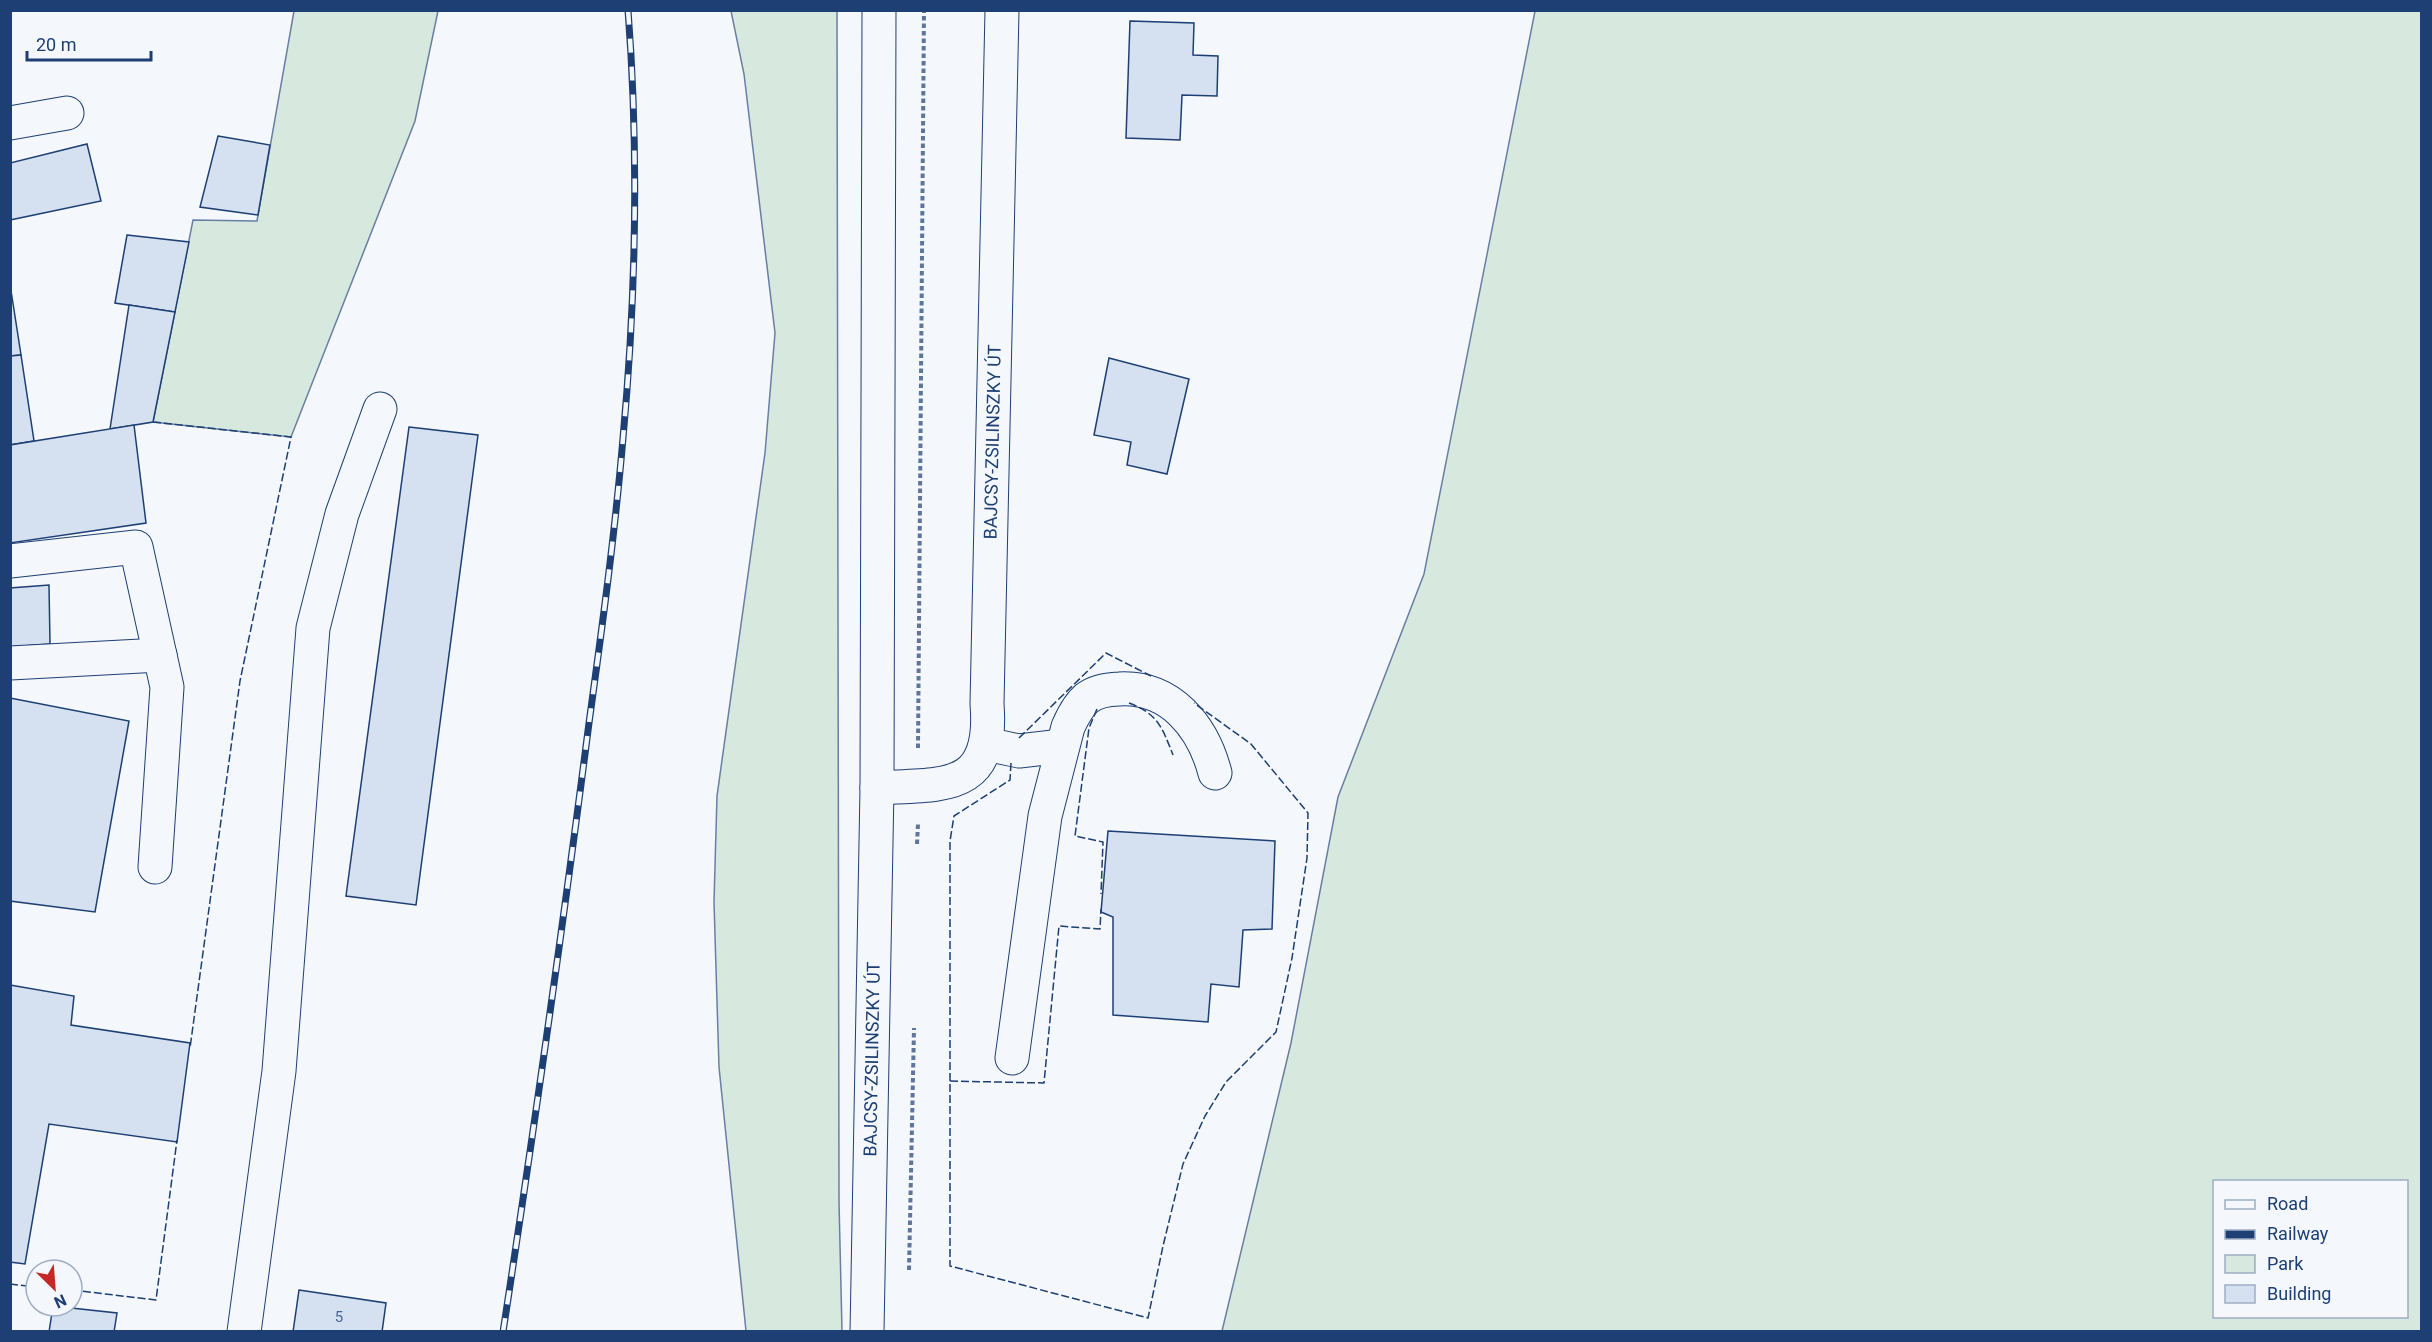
<svg xmlns="http://www.w3.org/2000/svg" width="2432" height="1342" font-family="Roboto,sans-serif">
  <style>
    .green { fill: #d7e8df; stroke: #687fa3; stroke-width: 1.5; fill-rule: evenodd }
    .building { fill: #d5e0f0; stroke: #1d3f73; stroke-width: 1.5 }
    .lines { fill: none; stroke-linecap: round; stroke-linejoin: round }
    .minor-casing { stroke: #1d3f73; stroke-width: 35 }
    .major-casing { stroke: #1d3f73; stroke-width: 35 }
    .path { stroke: #5e769c; stroke-width: 4; stroke-dasharray: 4.5 3; stroke-linecap: butt }
    .minor { stroke: #f4f7fb; stroke-width: 33 }
    .major { stroke: #f4f7fb; stroke-width: 33 }
    .rail-casing { stroke: #1d3f73; stroke-width: 7 }
    .rail { stroke: #f4f7fb; stroke-width: 4.5; stroke-dasharray: 14; stroke-linecap: butt }
    .fence { stroke: #1d3f73; stroke-width: 1.5; stroke-dasharray: 8 3; stroke-linecap: butt }
    .labels { text-anchor: middle; stroke-width: 4.5; stroke-linejoin: round; paint-order: stroke }
    .number-label { font-size: 15px; fill: #4b6792 }
    .street-label { font-size: 18px; fill: #1d3f73; stroke: #f4f7fb }
  </style>
  <rect width="100%" height="100%" fill="#f4f7fb"/>
  <g class="green">
    <path d="M294 11H438L415 121 291 437 153 422 193 220 257 221Z"/>
    <path d="M731 11H837L839 1202 842 1331H746L719 1067 714 902 717 796 765 453 775 333 744 74Z"/>
    <path d="M1535 11H2421V1331H1222L1291 1043 1338 797 1424 574ZM2214 1182H2406V1316H2214Z"/>
  </g>
  <g class="building">
    <path d="M1130 21 1194 23 1193 55 1218 56 1217 96 1182 95 1180 140 1126 138Z"/>
    <path d="M218 136 270 145 258 215 200 207Z"/>
    <path d="M87 144 101 201 10 220V163Z"/>
    <path d="M127 235 189 242 175 312 115 303Z"/>
    <path d="M10 284 21 355 10 356Z"/>
    <path d="M129 305 175 312 153 422 110 429Z"/>
    <path d="M21 355 34 441 10 445V356Z"/>
    <path d="M1109 358 1189 379 1167 474 1127 465 1131 442 1094 435Z"/>
    <path d="M134 425 146 523 10 543V445Z"/>
    <path d="M409 427 478 435 416 905 346 896Z"/>
    <path d="M49 585 50 644 10 647V588Z"/>
    <path d="M10 698 129 721 95 912 10 901Z"/>
    <path d="M1108 831 1275 841 1272 929 1243 930 1239 987 1211 984 1208 1022 1113 1015V917L1101 912Z"/>
    <path d="M10 985 74 996 71 1025 190 1043 177 1142 49 1124 25 1264 10 1262Z"/>
    <path d="M299 1290 386 1303 382 1332H293Z"/>
    <path d="M53 1306 117 1313 114 1332H49Z"/>
  </g>
  <g class="lines">
    <g class="minor-casing">
      <g id="minor">
        <path d="M10 123 67 113"/>
        <path d="M10 561 136 547 167 687 155 867"/>
        <path d="M10 663 160 655"/>
        <path d="M986 744 1019 751 1062 746"/>
        <path id="s1" d="M877 788C945 784 994 792 987 704L1002 10"/>
        <path d="M1012 1058 1045 816 1068 727C1080 700 1089 690 1119 689 1171 686 1203 727 1215 773"/>
        <path d="M244 1332 279 1071 313 628 342 514 380 409"/>
      </g>
    </g>
    <g class="major-casing">
      <g id="major">
        <path id="s2" d="M867 1332 877 788 879 10"/>
      </g>
    </g>
    <g class="path">
      <path d="M918 748 924 10"/>
      <path d="M917 844 918 824"/>
      <path d="M909 1270 914 1028"/>
    </g>
    <use href="#minor" class="minor"/>
    <use href="#major" class="major"/>
    <g class="rail-casing">
      <path id="rail" d="M503 1332C534 1129 563 926 589 723 602 628 615 533 623 438 636 296 639 153 628 10"/>
    </g>
    <use href="#rail" class="rail"/>
    <g class="fence">
      <path d="M153 422 291 437 240 681 190 1048"/>
      <path d="M1129 703C1158 714 1162 727 1173 755"/>
      <path d="M1097 709 1089 728 1075 836 1103 842 1101 894"/>
      <path d="M1019 738 1106 653 1151 676"/>
      <path d="M1011 763 1010 780 954 816 950 841V1266L1148 1318 1163 1246 1183 1164 1205 1116 1226 1082 1276 1032 1292 958 1307 858 1308 813 1251 744 1194 703"/>
      <path d="M950 1081 1044 1083 1059 926 1100 929 1101 909"/>
      <path d="M10 1284 36 1287"/>
      <path d="M72 1290 156 1300 177 1140"/>
    </g>
  </g>
  <g class="labels">
    <g class="number-label">
      <text x="339" y="1322">5</text>
    </g>
    <g class="street-label">
      <text dy="6" stroke="none"><textPath href="#s1" startOffset="430">BAJCSY-ZSILINSZKY ÚT</textPath></text>
      <text dy="6" stroke="none"><textPath href="#s2" startOffset="273">BAJCSY-ZSILINSZKY ÚT</textPath></text>
    </g>
  </g>
  <rect width="2432" height="1342" fill="none" stroke="#1d3f73" stroke-width="24"/>
  <rect x="2213" y="1180" width="195" height="138" fill="#f4f7fb" stroke="#9eadc5" stroke-width="1.5"/>
  <rect x="2225" y="1200" width="30" height="9" fill="#f4f7fb" stroke="#9eadc5" stroke-width="1.5"/>
  <text x="2267" y="1210" font-size="18" fill="#1d3f73">Road</text>
  <rect x="2225" y="1230" width="30" height="9" fill="#1d3f73" stroke="#9eadc5" stroke-width="1.5"/>
  <text x="2267" y="1240" font-size="18" fill="#1d3f73">Railway</text>
  <rect x="2225" y="1255" width="30" height="18" fill="#d7e8df" stroke="#9eadc5" stroke-width="1.5"/>
  <text x="2267" y="1270" font-size="18" fill="#1d3f73">Park</text>
  <rect x="2225" y="1285" width="30" height="18" fill="#d5e0f0" stroke="#9eadc5" stroke-width="1.5"/>
  <text x="2267" y="1300" font-size="18" fill="#1d3f73">Building</text>
  <g transform="translate(54 1288) rotate(155)"><circle r="28" fill="#f4f7fb" stroke="#9eadc5" stroke-width="1.5"/>
  <path d="M0-4.5L10 22L0 15L-10 22Z" fill="#c62828"/>
  <text y="-9" font-size="16" font-weight="bold" text-anchor="middle" fill="#1d3f73">N</text>
  </g>
  <path d="M27 51v9h124v-9" fill="none" stroke="#1d3f73" stroke-width="3"/>
  <text x="36" y="51" font-size="18" fill="#1d3f73" stroke="#f4f7fb" stroke-width="4.5" paint-order="stroke">20 m</text>
</svg>
